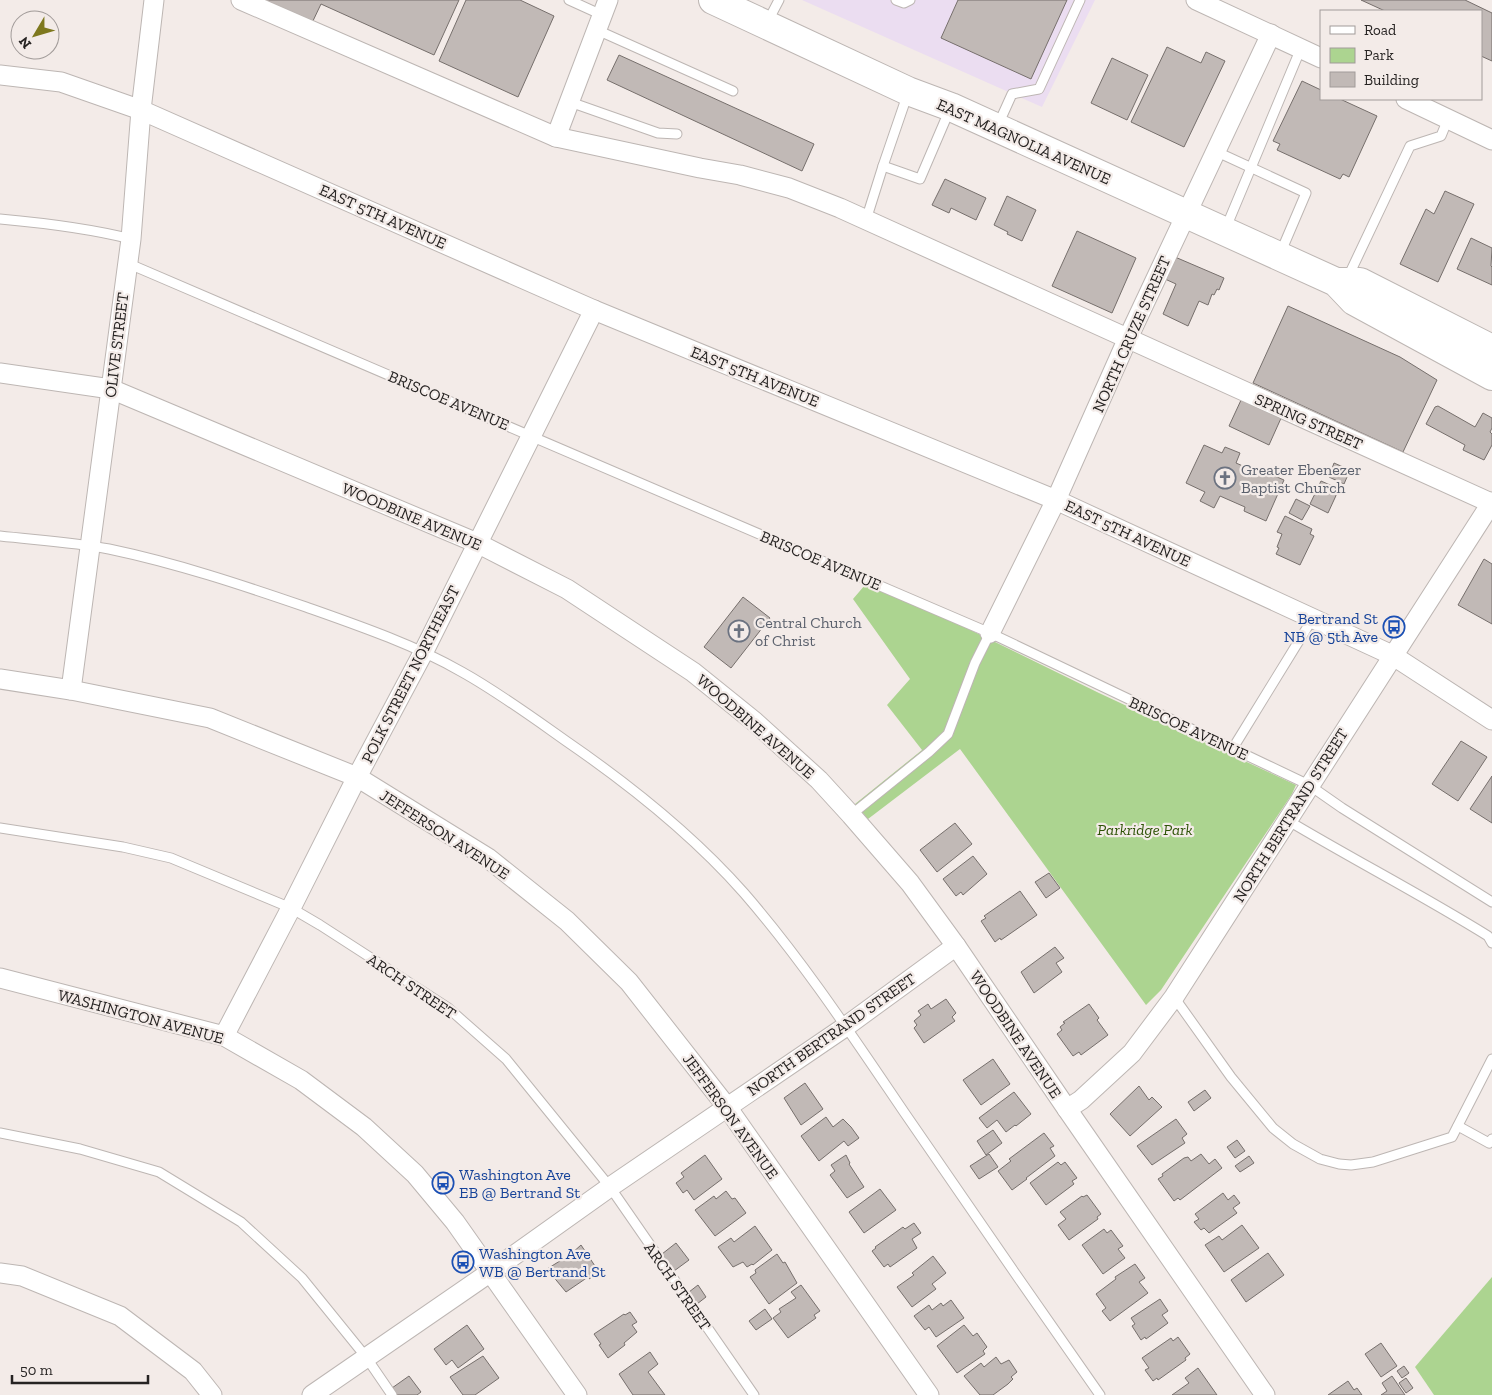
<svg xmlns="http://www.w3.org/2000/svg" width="1492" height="1395" font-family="'Zilla Slab',serif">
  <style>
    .commercial { fill: #ebddf1 }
    .green { fill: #acd490 }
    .building { fill: #c1b9b6; stroke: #766f6c }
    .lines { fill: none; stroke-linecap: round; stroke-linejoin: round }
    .service-casing { stroke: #bdb6b3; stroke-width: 11 }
    .minor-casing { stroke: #bdb6b3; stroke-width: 21 }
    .primary-casing { stroke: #bdb6b3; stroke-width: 30 }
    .service { stroke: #fff; stroke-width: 9 }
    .minor { stroke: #fff; stroke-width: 19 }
    .primary { stroke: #fff; stroke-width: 28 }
    .labels { text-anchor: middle; stroke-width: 4.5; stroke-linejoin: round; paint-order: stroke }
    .street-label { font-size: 16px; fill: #262322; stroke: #f3ebe8 }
    .worship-label { font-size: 16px; fill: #5b616d; stroke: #f3ebe8; text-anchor: start }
    .transit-label { font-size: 16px; fill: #164399; stroke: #f3ebe8; text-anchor: start }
    .park-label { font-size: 16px; font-style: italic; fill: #2e5306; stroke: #f3ebe8 }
  </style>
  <rect width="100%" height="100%" fill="#f3ebe8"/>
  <path class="commercial" d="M802 0H1095L1042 107Z"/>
  <g class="green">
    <path d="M865 585 948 619 1099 693 1296 785 1292 794 1161 990 1146 1005 960 749 868 819 855 804 922 750 887 705 910 679 853 599Z"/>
    <path d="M1492 1277V1395H1434L1415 1367Z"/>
  </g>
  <g class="building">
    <path d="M255 0H459L434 55 321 4 311 25Z"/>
    <path d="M466 0H520L554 16 518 97 439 61Z"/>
    <path d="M958 0H1067L1031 79 941 38Z"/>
    <path d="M1361 0H1465L1492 13V61L1481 56V11H1385Z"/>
    <path d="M1167 47 1201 63 1206 52 1225 61 1184 147 1131 122Z"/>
    <path d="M619 55 814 144 802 171 607 80Z"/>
    <path d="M1112 58 1148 75 1127 120 1091 103Z"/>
    <path d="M1302 81 1321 90V99H1340L1377 116 1349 177 1343 174 1340 179 1277 150 1280 144 1273 141Z"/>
    <path d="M945 179 986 198 976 220 951 208 949 213 932 205Z"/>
    <path d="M1445 191 1474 204 1438 282 1400 264 1426 209 1434 214Z"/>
    <path d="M1007 196 1036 210 1022 241 1007 234 1008 232 994 225Z"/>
    <path d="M1077 231 1136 258 1112 313 1052 286Z"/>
    <path d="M1471 238 1492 248 1491 266 1492 267V285L1457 269Z"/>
    <path d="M1175 257 1224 278 1219 290 1217 289 1214 295 1212 294 1208 305 1199 301 1188 326 1163 314 1176 284 1165 279Z"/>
    <path d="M1288 306 1400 357 1437 380 1403 452 1253 383Z"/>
    <path d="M1242 398 1282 416 1269 445 1229 426Z"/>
    <path d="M1438 406 1475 427 1483 413 1492 418V428L1490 432 1492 434V445L1484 460 1463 450 1465 445 1426 424 1435 407Z"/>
    <path d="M1204 445 1222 453 1225 447 1240 453 1236 463 1261 474 1263 471 1284 480 1266 521 1244 511 1245 507 1220 496 1214 508 1200 501 1205 492 1186 483Z"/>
    <path d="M1334 463 1350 470 1344 484 1329 477Z"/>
    <path d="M1321 481 1339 489 1328 513 1310 504Z"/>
    <path d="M1296 499 1310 506 1302 520 1289 513Z"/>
    <path d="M1285 516 1312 529 1310 534 1314 536 1300 565 1276 554 1279 548 1277 547 1282 534 1277 532Z"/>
    <path d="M1484 559 1492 564V624L1458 605Z"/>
    <path d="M743 597 770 618 731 668 704 647Z"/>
    <path d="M1461 741 1487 757 1458 801 1432 784Z"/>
    <path d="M1492 776V823L1470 809Z"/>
    <path d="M955 823 972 844 937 872 920 850Z"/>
    <path d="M973 856 987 874 963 895 961 892 956 896 943 879Z"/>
    <path d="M1049 873 1060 888 1046 898 1035 882Z"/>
    <path d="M1020 891 1037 915 1001 940 1000 938 995 942 981 921 986 918 984 916Z"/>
    <path d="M1055 947 1064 958 1056 963 1062 972 1034 993 1021 972Z"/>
    <path d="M946 999 956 1013 952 1017 955 1021 924 1043 914 1028 917 1025 914 1021 921 1015 918 1011 928 1004 931 1009Z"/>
    <path d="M1089 1004 1099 1018 1097 1020 1108 1035 1081 1055 1079 1052 1073 1056 1057 1034 1062 1030 1060 1027 1065 1023 1063 1022Z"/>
    <path d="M993 1059 1010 1084 981 1105 963 1080Z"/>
    <path d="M805 1083 823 1109 801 1125 784 1098Z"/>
    <path d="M1139 1086 1149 1100 1152 1097 1162 1107 1130 1136 1110 1114Z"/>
    <path d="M1205 1090 1211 1098 1194 1111 1188 1102Z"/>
    <path d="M1014 1092 1031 1114 1016 1126 1015 1125 1006 1132 997 1120 987 1128 979 1118Z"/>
    <path d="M826 1117 833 1127 843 1119 851 1127 859 1138 848 1146 844 1141 819 1161 801 1136Z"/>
    <path d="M1176 1119 1187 1134 1182 1138 1185 1143 1152 1165 1137 1146Z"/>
    <path d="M993 1130 1002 1143 986 1155 977 1141Z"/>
    <path d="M1044 1133 1054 1146 1050 1148 1055 1156 1026 1178 1027 1179 1012 1190 998 1171 1011 1161 1009 1159Z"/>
    <path d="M1237 1140 1245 1151 1235 1158 1227 1147Z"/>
    <path d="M989 1154 998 1167 979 1179 970 1166Z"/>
    <path d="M1201 1154 1209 1164 1215 1159 1222 1168 1180 1200 1178 1198 1174 1201 1158 1179 1163 1176 1162 1174 1184 1158 1188 1157 1191 1161Z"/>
    <path d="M705 1155 722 1179 694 1200 687 1190 683 1193 676 1183 684 1177 681 1173Z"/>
    <path d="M846 1155 850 1163 849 1164 864 1187 847 1198 830 1175 835 1171 831 1165Z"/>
    <path d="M1249 1156 1254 1163 1240 1172 1235 1166Z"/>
    <path d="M1058 1162 1061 1165 1065 1162 1077 1178 1072 1181 1074 1184 1046 1205 1030 1183Z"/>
    <path d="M880 1189 896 1210 864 1233 849 1212Z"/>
    <path d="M726 1191 732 1199 735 1198 746 1213 715 1236 695 1210 714 1196 716 1199Z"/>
    <path d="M1223 1193 1228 1200 1234 1195 1240 1203 1233 1208 1237 1213 1209 1233 1204 1228 1201 1230 1194 1222 1199 1219 1195 1214Z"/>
    <path d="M1087 1195 1101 1214 1097 1217 1098 1219 1069 1240 1058 1225 1066 1219 1060 1212 1082 1196 1083 1197Z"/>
    <path d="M914 1223 921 1233 912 1239 917 1248 890 1267 888 1264 884 1267 872 1251 876 1248 875 1247 903 1227 905 1229Z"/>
    <path d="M1242 1225 1259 1248 1224 1272 1205 1245 1219 1236 1222 1240Z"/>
    <path d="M755 1226 772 1250 753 1265 752 1264 747 1267 743 1262 733 1267 718 1247 731 1238 734 1242Z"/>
    <path d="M1104 1229 1107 1233 1111 1230 1123 1246 1118 1249 1125 1258 1103 1274 1082 1245Z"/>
    <path d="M676 1243 689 1260 674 1271 662 1254Z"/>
    <path d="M581 1245 599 1272 589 1279 588 1277 566 1292 547 1269 571 1254Z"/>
    <path d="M1268 1253 1284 1275 1246 1302 1231 1280Z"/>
    <path d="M777 1254 783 1263 785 1262 797 1283 769 1304 750 1277 756 1273 755 1270Z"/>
    <path d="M933 1256 946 1273 932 1284 936 1289 912 1307 897 1287 914 1275 912 1273Z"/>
    <path d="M1135 1264 1145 1278 1139 1282 1148 1293 1110 1321 1102 1311 1106 1308 1096 1294 1116 1279 1115 1277Z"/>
    <path d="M698 1285 706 1297 697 1304 689 1292Z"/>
    <path d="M801 1285 820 1311 814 1315 816 1318 788 1338 773 1318 781 1312 779 1309 796 1298 791 1292Z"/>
    <path d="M1160 1299 1168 1311 1162 1315 1168 1323 1146 1339 1145 1337 1141 1340 1132 1326 1135 1324 1131 1318Z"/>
    <path d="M951 1300 964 1318 936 1337 929 1327 925 1330 914 1316 929 1305 932 1310 941 1303 943 1306Z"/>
    <path d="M765 1309 772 1319 756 1330 749 1321Z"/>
    <path d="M630 1312 637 1322 632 1325 637 1332 624 1343 625 1345 608 1358 599 1345 601 1344 594 1334 624 1314 625 1315Z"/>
    <path d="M467 1325 484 1349 458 1368 452 1360 446 1365 434 1349Z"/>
    <path d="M964 1325 973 1336 977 1333 987 1347 983 1351 985 1354 957 1373 937 1346Z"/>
    <path d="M1178 1337 1190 1354 1185 1358 1186 1360 1158 1380 1157 1378 1153 1381 1145 1370 1149 1368 1142 1358 1171 1338 1173 1341Z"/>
    <path d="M1381 1343 1397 1366 1381 1377 1365 1354Z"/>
    <path d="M650 1352 658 1364 648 1372 665 1395H633L619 1374Z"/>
    <path d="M483 1356 499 1378 475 1395H463L450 1377Z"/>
    <path d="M996 1357 1001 1364 1009 1360 1017 1372 1011 1377 1013 1379 1008 1384 993 1395H980L964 1376 981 1363 984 1367Z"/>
    <path d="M1404 1366 1409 1373 1402 1378 1397 1371Z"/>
    <path d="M1198 1368 1217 1395H1172L1189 1383 1185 1378Z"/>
    <path d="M409 1376 421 1392 417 1395H397L392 1388Z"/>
    <path d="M1392 1376 1405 1395H1381L1387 1391 1382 1383Z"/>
    <path d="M1406 1378 1413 1388 1406 1393 1399 1383Z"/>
    <path d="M1348 1381 1354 1390 1357 1388 1362 1395H1328Z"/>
  </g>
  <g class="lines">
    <g class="service-casing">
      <g id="service">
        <path d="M569 0 602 15"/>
        <path d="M896 0 904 3 910 0"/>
        <path d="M768 21 779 0"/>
        <path d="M597 30 733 91"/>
        <path d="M908 93 883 166 920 179 950 109"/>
        <path d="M570 102 658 133 677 134"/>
        <path d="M998 125 1012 94 1039 89 1080 0"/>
        <path d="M1215 151 1306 193 1280 254"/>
        <path d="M0 219C44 223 88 228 131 239"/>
        <path d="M866 220 883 166"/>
        <path d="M1225 230 1301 48"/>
        <path d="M127 263 990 633 1309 785 1342 808 1492 902"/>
        <path d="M1348 277 1410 146 1441 136 1448 119"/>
        <path d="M0 536C36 540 74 542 109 549 176 563 242 585 306 607 357 625 415 645 462 672 498 692 532 717 566 741 630 785 692 834 744 893 803 961 853 1037 904 1112 969 1207 1034 1301 1100 1395"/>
        <path d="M1233 748 1313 618"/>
        <path d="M851 815 929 752 948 734 975 663 990 633"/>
        <path d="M1287 820C1354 860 1422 895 1488 936L1492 943"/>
        <path d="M0 828 123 847 171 858 291 908 320 925 447 1007 506 1059 610 1187 754 1395"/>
        <path d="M1174 997 1231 1077 1273 1128 1293 1144 1320 1159 1339 1164 1351 1165 1373 1162 1452 1137 1492 1059"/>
        <path d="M1458 1126 1489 1143 1492 1139"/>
        <path d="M0 1133 80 1149 159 1172 241 1222 302 1278 366 1357 392 1395"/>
      </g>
    </g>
    <g class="minor-casing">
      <g id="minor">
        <path d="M241 0 556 137 700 168 740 175 789 188 840 208 1491 503"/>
        <path d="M1196 0 1321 58"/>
        <path d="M0 75 61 82 141 110 594 310 1056 500 1392 655 1492 720"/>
        <path d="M1406 99 1492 140"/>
        <path d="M556 137 608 0"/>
        <path d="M0 373 111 389 477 543 567 589 693 672 755 722 819 780 851 815 910 883 956 946 1067 1109 1265 1395"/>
        <path d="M990 633 1056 500 1128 338 1271 34"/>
        <path d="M0 679 71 690 210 718 357 777 488 858 567 921 629 982 727 1107 929 1395"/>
        <path d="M71 690 131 239 141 110 154 0"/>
        <path d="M0 978 224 1036 301 1080 364 1127 415 1174 455 1222 577 1395"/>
        <path d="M224 1036 291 908 357 777 423 653 594 310"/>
        <path d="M1067 1109 1081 1100 1132 1053 1174 997 1492 502"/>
        <path d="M0 1273 22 1276 120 1316 193 1371 212 1395"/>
        <path d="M312 1395 492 1271 610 1187 845 1027 956 946"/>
      </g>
    </g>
    <g class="primary-casing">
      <g id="primary">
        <path d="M713 0 908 91 951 107 1336 282 1354 301 1492 376"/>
        <path d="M1336 282H1360L1492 349"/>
      </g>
    </g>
    <use href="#service" class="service"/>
    <use href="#minor" class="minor"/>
    <use href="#primary" class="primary"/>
  </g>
  <defs>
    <g id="church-ring" transform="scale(1.125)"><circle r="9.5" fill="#f3ebe8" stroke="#6b7280" stroke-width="1.5"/><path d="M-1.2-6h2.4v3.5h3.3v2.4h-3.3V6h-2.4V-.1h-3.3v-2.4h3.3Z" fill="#6b7280"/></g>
    <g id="bus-ring" transform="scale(1.125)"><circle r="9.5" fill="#f3ebe8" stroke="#1a4fb4" stroke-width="1.5"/><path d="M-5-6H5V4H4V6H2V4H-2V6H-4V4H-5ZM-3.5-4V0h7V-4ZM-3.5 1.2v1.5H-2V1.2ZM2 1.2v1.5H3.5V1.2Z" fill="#1a4fb4"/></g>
  </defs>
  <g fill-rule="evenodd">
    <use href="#church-ring" x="1225" y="478"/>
    <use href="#bus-ring" x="1394" y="627"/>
    <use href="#church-ring" x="739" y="631"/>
    <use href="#bus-ring" x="443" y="1183"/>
    <use href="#bus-ring" x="463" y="1262"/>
  </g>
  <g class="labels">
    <g class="street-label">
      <text transform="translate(1024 141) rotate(24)" y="6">EAST MAGNOLIA AVENUE</text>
      <text transform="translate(383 216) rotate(24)" y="6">EAST 5TH AVENUE</text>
      <text transform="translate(1131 334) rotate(-66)" y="6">NORTH CRUZE STREET</text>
      <text transform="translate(116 345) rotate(-83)" y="6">OLIVE STREET</text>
      <text transform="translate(755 376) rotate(22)" y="6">EAST 5TH AVENUE</text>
      <text transform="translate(449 400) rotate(23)" y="6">BRISCOE AVENUE</text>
      <text transform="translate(1309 421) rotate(24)" y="6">SPRING STREET</text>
      <text transform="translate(412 516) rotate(23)" y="6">WOODBINE AVENUE</text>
      <text transform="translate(1128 533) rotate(25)" y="6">EAST 5TH AVENUE</text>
      <text transform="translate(821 560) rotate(23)" y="6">BRISCOE AVENUE</text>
      <text transform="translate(410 674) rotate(-63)" y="6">POLK STREET NORTHEAST</text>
      <text transform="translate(756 726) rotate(41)" y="6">WOODBINE AVENUE</text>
      <text transform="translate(1189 728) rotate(25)" y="6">BRISCOE AVENUE</text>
      <text transform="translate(1290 815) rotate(-58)" y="6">NORTH BERTRAND STREET</text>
      <text transform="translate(445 834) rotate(33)" y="6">JEFFERSON AVENUE</text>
      <text transform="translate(412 986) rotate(34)" y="6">ARCH STREET</text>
      <text transform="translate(141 1016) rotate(15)" y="6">WASHINGTON AVENUE</text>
      <text transform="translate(831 1034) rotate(-35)" y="6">NORTH BERTRAND STREET</text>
      <text transform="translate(1016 1034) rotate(56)" y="6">WOODBINE AVENUE</text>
      <text transform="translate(731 1116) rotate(54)" y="6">JEFFERSON AVENUE</text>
      <text transform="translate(678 1286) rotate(55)" y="6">ARCH STREET</text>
    </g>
    <g class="worship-label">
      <text x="1241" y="475">Greater Ebenezer<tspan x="1241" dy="18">Baptist Church</tspan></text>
      <text x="755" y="628">Central Church<tspan x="755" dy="18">of Christ</tspan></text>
    </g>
    <g class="transit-label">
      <text x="1378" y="624" text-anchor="end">Bertrand St<tspan x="1378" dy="18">NB @ 5th Ave</tspan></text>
      <text x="459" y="1180">Washington Ave<tspan x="459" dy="18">EB @ Bertrand St</tspan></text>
      <text x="479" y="1259">Washington Ave<tspan x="479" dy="18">WB @ Bertrand St</tspan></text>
    </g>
    <g class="park-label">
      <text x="1145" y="835">Parkridge Park</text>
    </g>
  </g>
  <rect x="1320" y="10" width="162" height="90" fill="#f3ebe8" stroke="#a19b99"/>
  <rect x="1330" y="26" width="25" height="8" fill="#ffffff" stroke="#a19b99"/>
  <text x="1364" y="35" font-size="15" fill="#262322">Road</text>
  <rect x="1330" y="48" width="25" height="15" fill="#acd490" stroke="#a19b99"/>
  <text x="1364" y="60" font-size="15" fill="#262322">Park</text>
  <rect x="1330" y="72" width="25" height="15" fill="#c1b9b6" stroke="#a19b99"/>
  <text x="1364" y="85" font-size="15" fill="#262322">Building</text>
  <g transform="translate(35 35) rotate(232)"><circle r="24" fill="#f3ebe8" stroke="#a19b99"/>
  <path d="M0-4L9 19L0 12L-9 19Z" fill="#7e781e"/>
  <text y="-8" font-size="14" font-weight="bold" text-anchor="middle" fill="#262322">N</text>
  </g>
  <path d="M12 1375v8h136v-8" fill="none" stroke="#262322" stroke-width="2.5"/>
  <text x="20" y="1375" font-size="15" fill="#262322" stroke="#f3ebe8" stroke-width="4" paint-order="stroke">50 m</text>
</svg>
